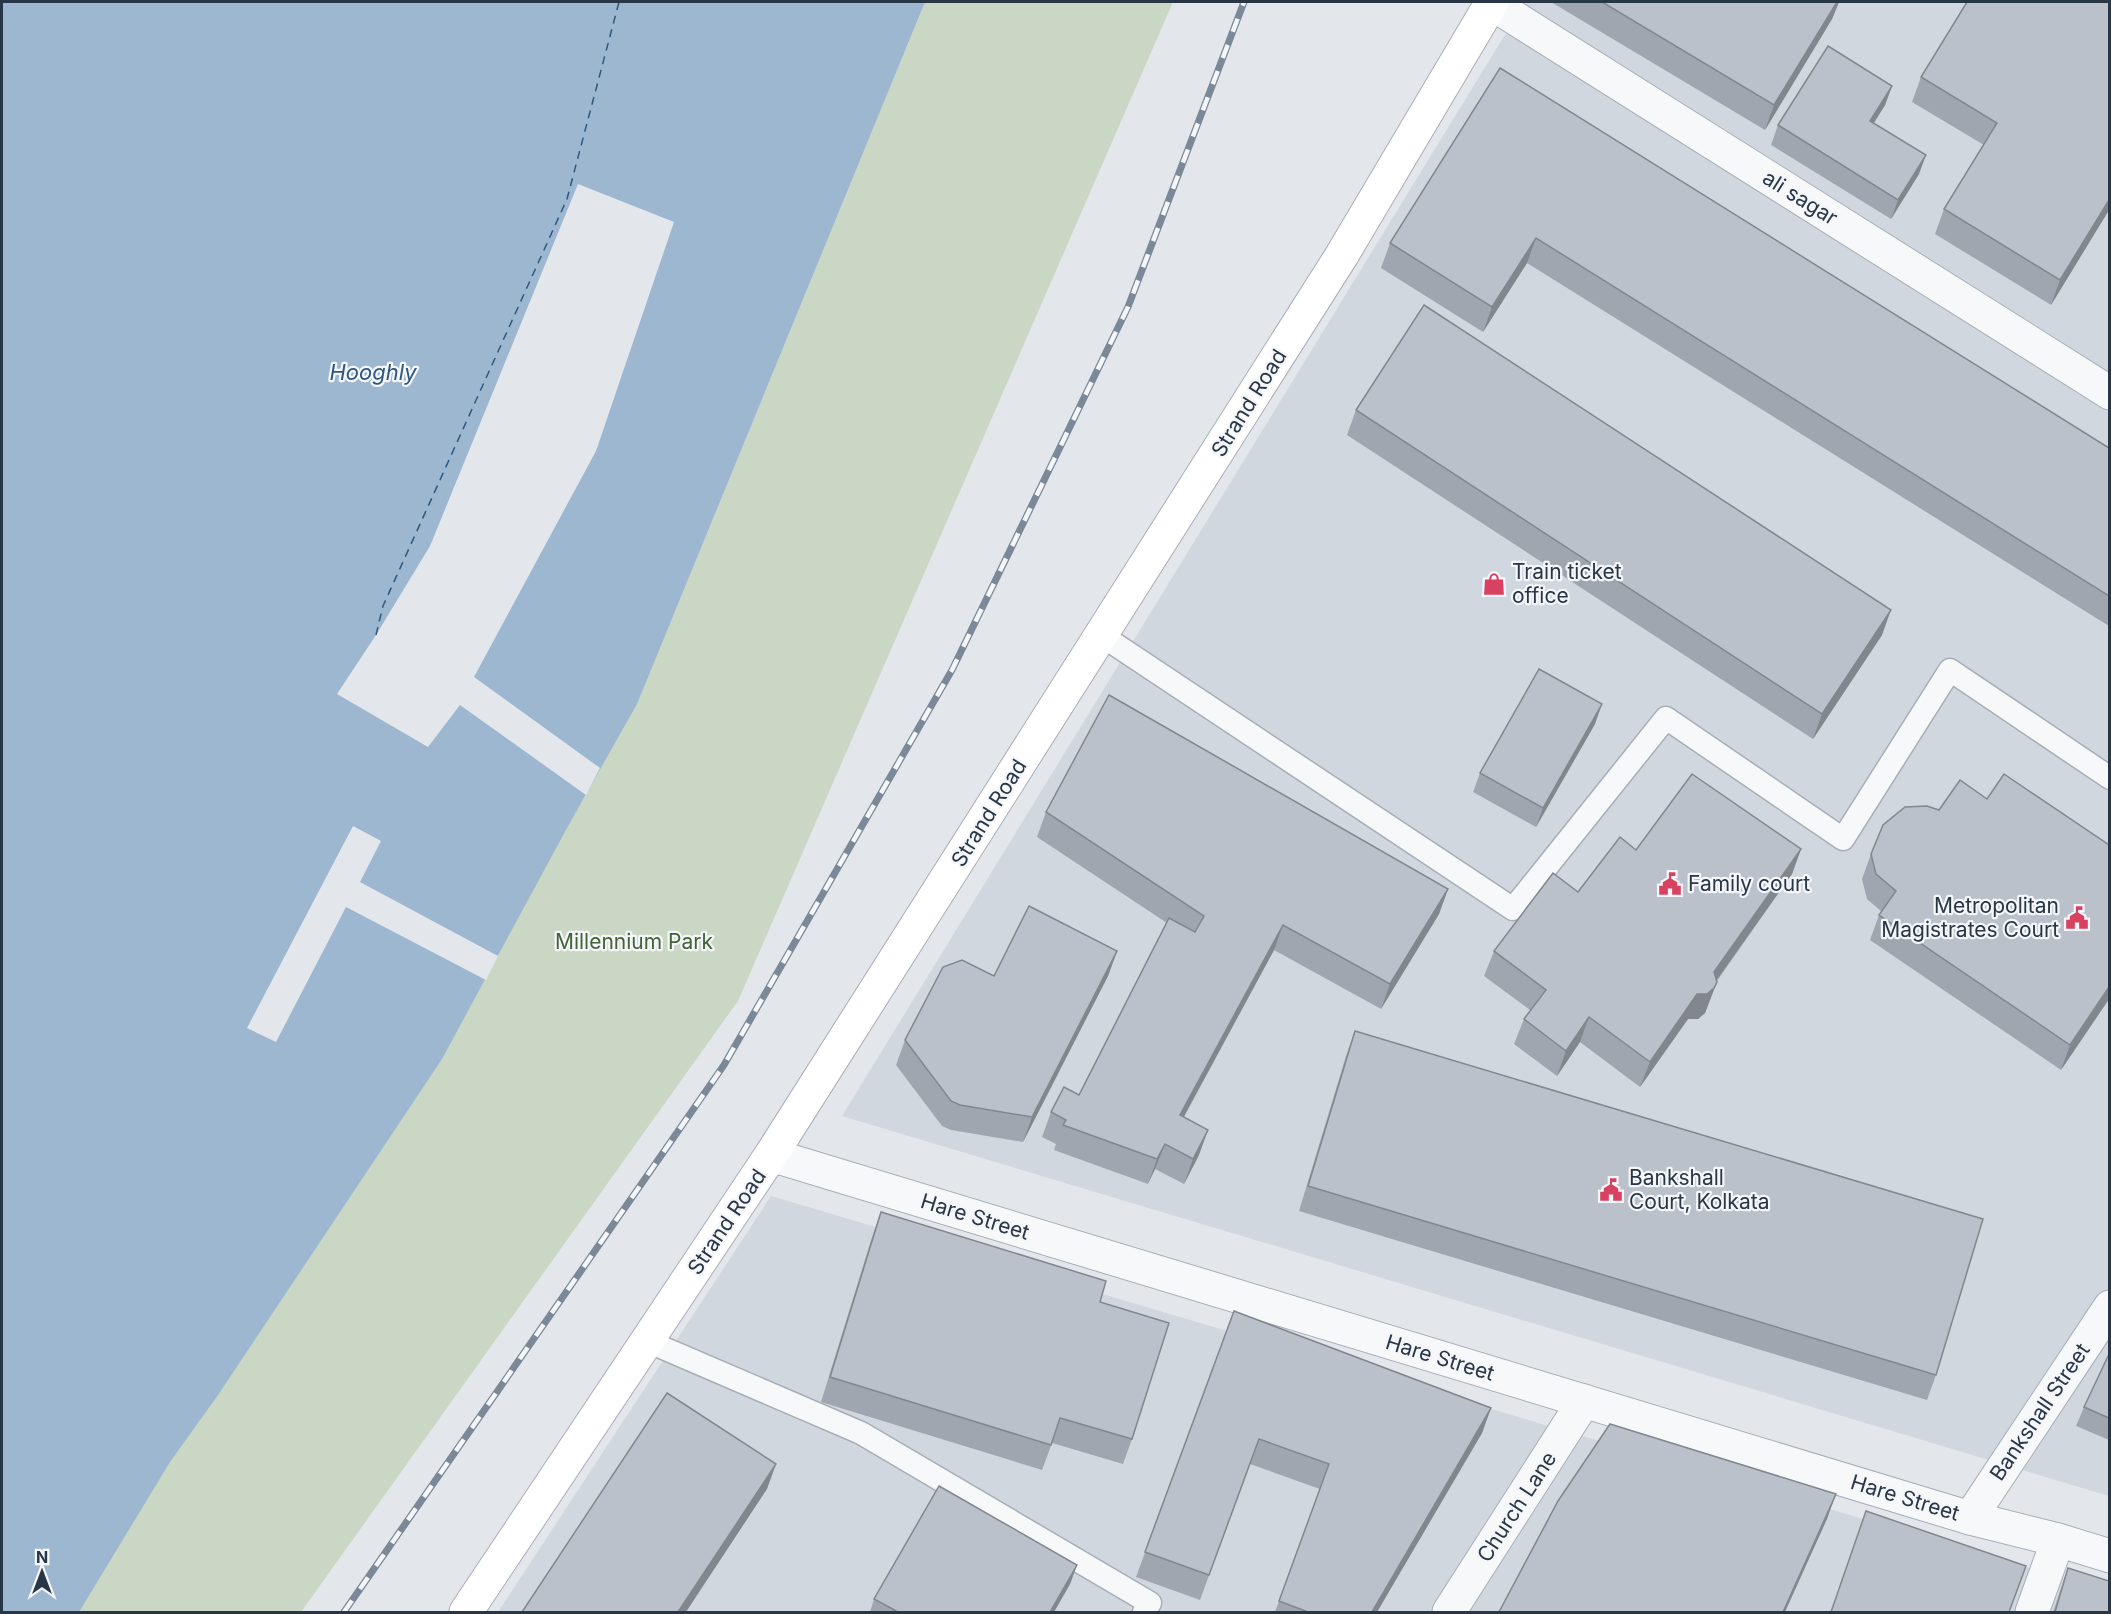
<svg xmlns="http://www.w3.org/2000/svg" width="2111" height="1614" font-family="Inter,sans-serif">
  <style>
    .built { fill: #d1d7df }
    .green { fill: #cad7c4 }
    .water { fill: #9cb7cf }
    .pier { fill: #e3e7ec }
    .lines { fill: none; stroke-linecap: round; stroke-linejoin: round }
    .ferry { stroke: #30577e; stroke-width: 1.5; stroke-dasharray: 8 6; stroke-linecap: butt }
    .service-casing { stroke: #a7aeb7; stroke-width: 25 }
    .minor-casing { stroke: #a7aeb7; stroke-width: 35 }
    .tertiary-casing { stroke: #a7aeb7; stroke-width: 35 }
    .secondary-casing { stroke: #a7aeb7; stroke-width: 35 }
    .service { stroke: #f7f8fa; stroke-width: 22 }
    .minor { stroke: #f7f8fa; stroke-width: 33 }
    .tertiary { stroke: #f7f8fa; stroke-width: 33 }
    .secondary { stroke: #fff; stroke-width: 33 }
    .rail-casing { stroke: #7b8897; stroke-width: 7 }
    .rail { stroke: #f4f6f9; stroke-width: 4.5; stroke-dasharray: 14; stroke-linecap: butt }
    .wall { fill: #a0a6af }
    .shaded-wall { fill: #82878e }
    .building { fill: #bac1cb; stroke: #82878e; stroke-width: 1.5 }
    .labels { text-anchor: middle; stroke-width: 4.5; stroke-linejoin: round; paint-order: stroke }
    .street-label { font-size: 21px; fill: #293646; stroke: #f4f6f9 }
    .poi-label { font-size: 21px; fill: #293646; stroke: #f4f6f9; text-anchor: start }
    .park-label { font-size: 21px; fill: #416335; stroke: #f4f6f9 }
    .water-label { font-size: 22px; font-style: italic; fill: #30577e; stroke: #f4f6f9 }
  </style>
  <rect width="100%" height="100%" fill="#e3e7ec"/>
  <g class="built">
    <path d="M1525 2H2109V1496L842 1116Z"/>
    <path d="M771 1196 2110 1592 2109 1612H498Z"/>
  </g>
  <path class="green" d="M925 2H1173L738 1001 301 1612H76L586 795 676 609Z"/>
  <path class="water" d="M2 2H925L637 704 567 828 442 1059 218 1395 170 1462 79 1612H2Z"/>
  <g class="pier">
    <path d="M578 184 674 222 596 451 474 677 600 768 586 795 460 705 428 747 337 694 376 635 430 546Z"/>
    <path d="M353 826 381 841 360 882 498 956 486 980 346 907 276 1042 247 1028Z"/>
  </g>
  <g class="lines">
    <path class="ferry" d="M376 635 383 606 567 199 619 2"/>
    <g class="service-casing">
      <g id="service">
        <path d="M1101 635 1513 909 1666 718 1843 839 1950 670 2110 778"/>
        <path d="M647 1341 861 1433 1150 1603 1144 1612"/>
      </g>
    </g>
    <g class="minor-casing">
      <g id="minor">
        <path d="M1491 3 2110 393"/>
        <path d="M1970 1518 2110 1307"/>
        <path d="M1449 1612 1584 1401"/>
        <path d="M2032 1612 2058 1540"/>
      </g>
    </g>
    <g class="tertiary-casing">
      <path id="tertiary" d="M771 1155 1970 1518 2058 1540 2110 1556"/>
    </g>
    <g class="secondary-casing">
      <path id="secondary" d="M466 1612 771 1155 1342 255 1492 2"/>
    </g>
    <use href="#service" class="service"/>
    <use href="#minor" class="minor"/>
    <use href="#tertiary" class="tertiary"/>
    <use href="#secondary" class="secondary"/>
    <g class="rail-casing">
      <path id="rail" d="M344 1612 724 1065 952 670 1128 307 1244 2"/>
    </g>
    <use href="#rail" class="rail"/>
  </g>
  <g class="wall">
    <path d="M1551 2H1839L1832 19 1765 130Z"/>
    <path d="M1967 2 2109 210 2051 305 1935 234 1944 209 1984 145 1912 102 1921 77Z"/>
    <path d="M1500 68 2109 448V626L1527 263 1483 332 1381 268 1390 243Z"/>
    <path d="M1892 86 1885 105 1874 123 1919 174 1891 219 1771 145 1778 125Z"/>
    <path d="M1356 410 1882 635 1813 739 1347 435Z"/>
    <path d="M1595 724 1536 827 1473 792 1480 773Z"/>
    <path d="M1046 812 1448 889 1439 914 1381 1009 1274 950 1184 1117 1199 1155 1184 1184 1155 1169 1148 1184 1054 1150 1056 1144 1042 1137 1051 1112 1079 1095 1167 923 1037 837Z"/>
    <path d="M1801 849 1792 874 1717 981 1705 1013 1698 1019H1688L1640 1087 1580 1042 1557 1076 1514 1044 1524 1019 1530 1010 1484 976 1494 951 1636 850Z"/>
    <path d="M1871 854 2109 999 2061 1070 1870 940 1879 915 1882 912 1867 899 1862 879Z"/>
    <path d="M1117 951 1108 976 1023 1142 951 1130 942 1126 896 1065 905 1040 994 976Z"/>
    <path d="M1355 1031 1936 1375 1927 1400 1299 1211 1346 1056Z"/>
    <path d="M881 1212 1100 1302 1132 1439 1123 1464 1052 1443 1042 1470 821 1402 872 1237Z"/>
    <path d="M1234 1311 1491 1408 1482 1433 1377 1612H1275L1320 1489 1250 1464 1200 1600 1136 1577Z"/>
    <path d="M2109 1354V1440L2076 1426 2084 1407Z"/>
    <path d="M1077 1565 1070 1584 1054 1612H870L874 1599Z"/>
    <path d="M2068 1568 2109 1612H2053Z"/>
  </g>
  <g class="shaded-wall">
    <path d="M1837 2H1839L1832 19 1765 130 1774 105Z"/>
    <path d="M1892 86 1885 105 1863 140 1870 121Z"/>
    <path d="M1926 155 1919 174 1891 219 1898 200Z"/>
    <path d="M2109 200V210L2051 305 2060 280Z"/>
    <path d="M1536 238 1527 263 1483 332 1492 307Z"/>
    <path d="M1891 610 1882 635 1813 739 1822 714Z"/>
    <path d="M1602 704 1595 724 1536 827 1543 808Z"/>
    <path d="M1801 849 1792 874 1708 992 1717 982 1705 1013 1698 1019H1688L1640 1087 1650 1062 1697 994 1714 972Z"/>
    <path d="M1448 889 1439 914 1381 1009 1390 984Z"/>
    <path d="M1283 925 1274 950 1171 1140 1180 1115Z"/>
    <path d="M1117 951 1108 976 1023 1142 1032 1117Z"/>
    <path d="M2109 987V999L2061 1070 2070 1045Z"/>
    <path d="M1589 1017 1580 1042 1557 1076 1566 1051Z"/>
    <path d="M1208 1130 1199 1155 1184 1184 1193 1159Z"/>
    <path d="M1165 1144 1155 1169 1148 1184 1157 1159Z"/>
    <path d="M1491 1408 1482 1433 1377 1612H1372Z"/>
    <path d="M776 1464 767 1489 686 1612H678Z"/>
    <path d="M1836 1494 1827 1519 1785 1612H1783Z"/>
    <path d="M1077 1565 1070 1584 1054 1612H1050Z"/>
  </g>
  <g class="building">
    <path d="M1602 2H1837L1774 105Z"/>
    <path d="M1967 2H2109V200L2060 280 1944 209 1997 123 1921 77Z"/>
    <path d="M1828 46 1892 86 1870 121 1926 155 1898 200 1778 125Z"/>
    <path d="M1500 68 2109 448V596L1536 238 1492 307 1390 243Z"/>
    <path d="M1424 305 1891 610 1822 714 1356 410Z"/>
    <path d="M1539 669 1602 704 1543 808 1480 773Z"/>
    <path d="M1109 695 1448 889 1390 984 1283 925 1180 1115 1208 1130 1193 1159 1165 1144 1157 1159 1063 1125 1066 1120 1051 1112 1064 1087 1079 1095 1169 918 1195 932 1204 916 1046 812Z"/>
    <path d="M1692 774 1801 849 1714 972 1717 982 1714 988 1707 994H1697L1650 1062 1589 1017 1566 1051 1524 1019 1546 990 1494 951 1553 873 1578 892 1620 837 1636 850Z"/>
    <path d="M2004 774 2109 845V987L2070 1045 1879 915 1896 891 1876 874 1871 854 1883 825 1905 807 1927 806 1939 810 1960 780 1987 799Z"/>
    <path d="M1029 906 1117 951 1032 1117 960 1105 951 1101 905 1040 943 967 962 960 994 976Z"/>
    <path d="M1355 1031 1983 1219 1936 1375 1308 1186Z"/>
    <path d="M881 1212 1106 1281 1100 1302 1169 1323 1132 1439 1060 1418 1051 1445 830 1377Z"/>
    <path d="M1234 1311 1491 1408 1372 1612H1308L1279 1601 1329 1464 1259 1439 1209 1575 1145 1552Z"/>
    <path d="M2109 1354V1418L2084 1407Z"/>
    <path d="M667 1393 776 1464 678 1612H522Z"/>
    <path d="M1610 1424 1836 1494 1783 1612H1499L1558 1501Z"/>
    <path d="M939 1486 1077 1565 1050 1612H898L874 1599Z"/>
    <path d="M1866 1511 2026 1566 2009 1612H1831Z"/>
    <path d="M2068 1568 2109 1581V1612H2055Z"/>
  </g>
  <defs>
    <g id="shop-bare" transform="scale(1.8)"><path d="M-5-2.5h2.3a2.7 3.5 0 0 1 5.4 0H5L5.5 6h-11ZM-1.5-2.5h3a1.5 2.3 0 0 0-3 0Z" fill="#d94160" stroke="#f4f6f9" stroke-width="2.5" paint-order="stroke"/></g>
    <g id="civic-bare" transform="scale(1.8)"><path d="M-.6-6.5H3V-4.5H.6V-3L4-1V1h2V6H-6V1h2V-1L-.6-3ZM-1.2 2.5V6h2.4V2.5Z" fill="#d94160" stroke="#f4f6f9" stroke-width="2.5" paint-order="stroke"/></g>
  </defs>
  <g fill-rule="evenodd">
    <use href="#shop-bare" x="1494" y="584"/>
    <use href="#civic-bare" x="1670" y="884"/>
    <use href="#civic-bare" x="2077" y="918"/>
    <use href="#civic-bare" x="1611" y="1190"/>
  </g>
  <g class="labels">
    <g class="street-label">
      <text transform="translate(1800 198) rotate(32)" y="7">ali sagar</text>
      <text transform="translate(1249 403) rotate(-58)" y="7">Strand Road</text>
      <text transform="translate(989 813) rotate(-58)" y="7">Strand Road</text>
      <text transform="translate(975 1217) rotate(17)" y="7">Hare Street</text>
      <text transform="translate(727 1222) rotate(-56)" y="7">Strand Road</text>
      <text transform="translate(1440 1358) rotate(17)" y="7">Hare Street</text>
      <text transform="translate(2040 1412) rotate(-56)" y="7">Bankshall Street</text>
      <text transform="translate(1905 1498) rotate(17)" y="7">Hare Street</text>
      <text transform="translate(1517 1507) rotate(-57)" y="7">Church Lane</text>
    </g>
    <g class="poi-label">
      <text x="1512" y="579">Train ticket<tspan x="1512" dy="24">office</tspan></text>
      <text x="1688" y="891">Family court</text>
      <text x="2059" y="913" text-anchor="end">Metropolitan<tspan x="2059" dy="24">Magistrates Court</tspan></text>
      <text x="1629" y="1185">Bankshall<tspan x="1629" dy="24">Court, Kolkata</tspan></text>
    </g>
    <g class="park-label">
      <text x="634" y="949">Millennium Park</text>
    </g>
    <g class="water-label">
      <text x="373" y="380">Hooghly</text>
    </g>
  </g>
  <rect width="2111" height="1614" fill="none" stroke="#293646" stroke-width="6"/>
  <g transform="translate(42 1572)" stroke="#f4f6f9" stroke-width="4.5" paint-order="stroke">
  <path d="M0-4.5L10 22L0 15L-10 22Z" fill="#293646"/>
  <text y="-9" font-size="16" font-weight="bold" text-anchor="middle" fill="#293646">N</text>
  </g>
</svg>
